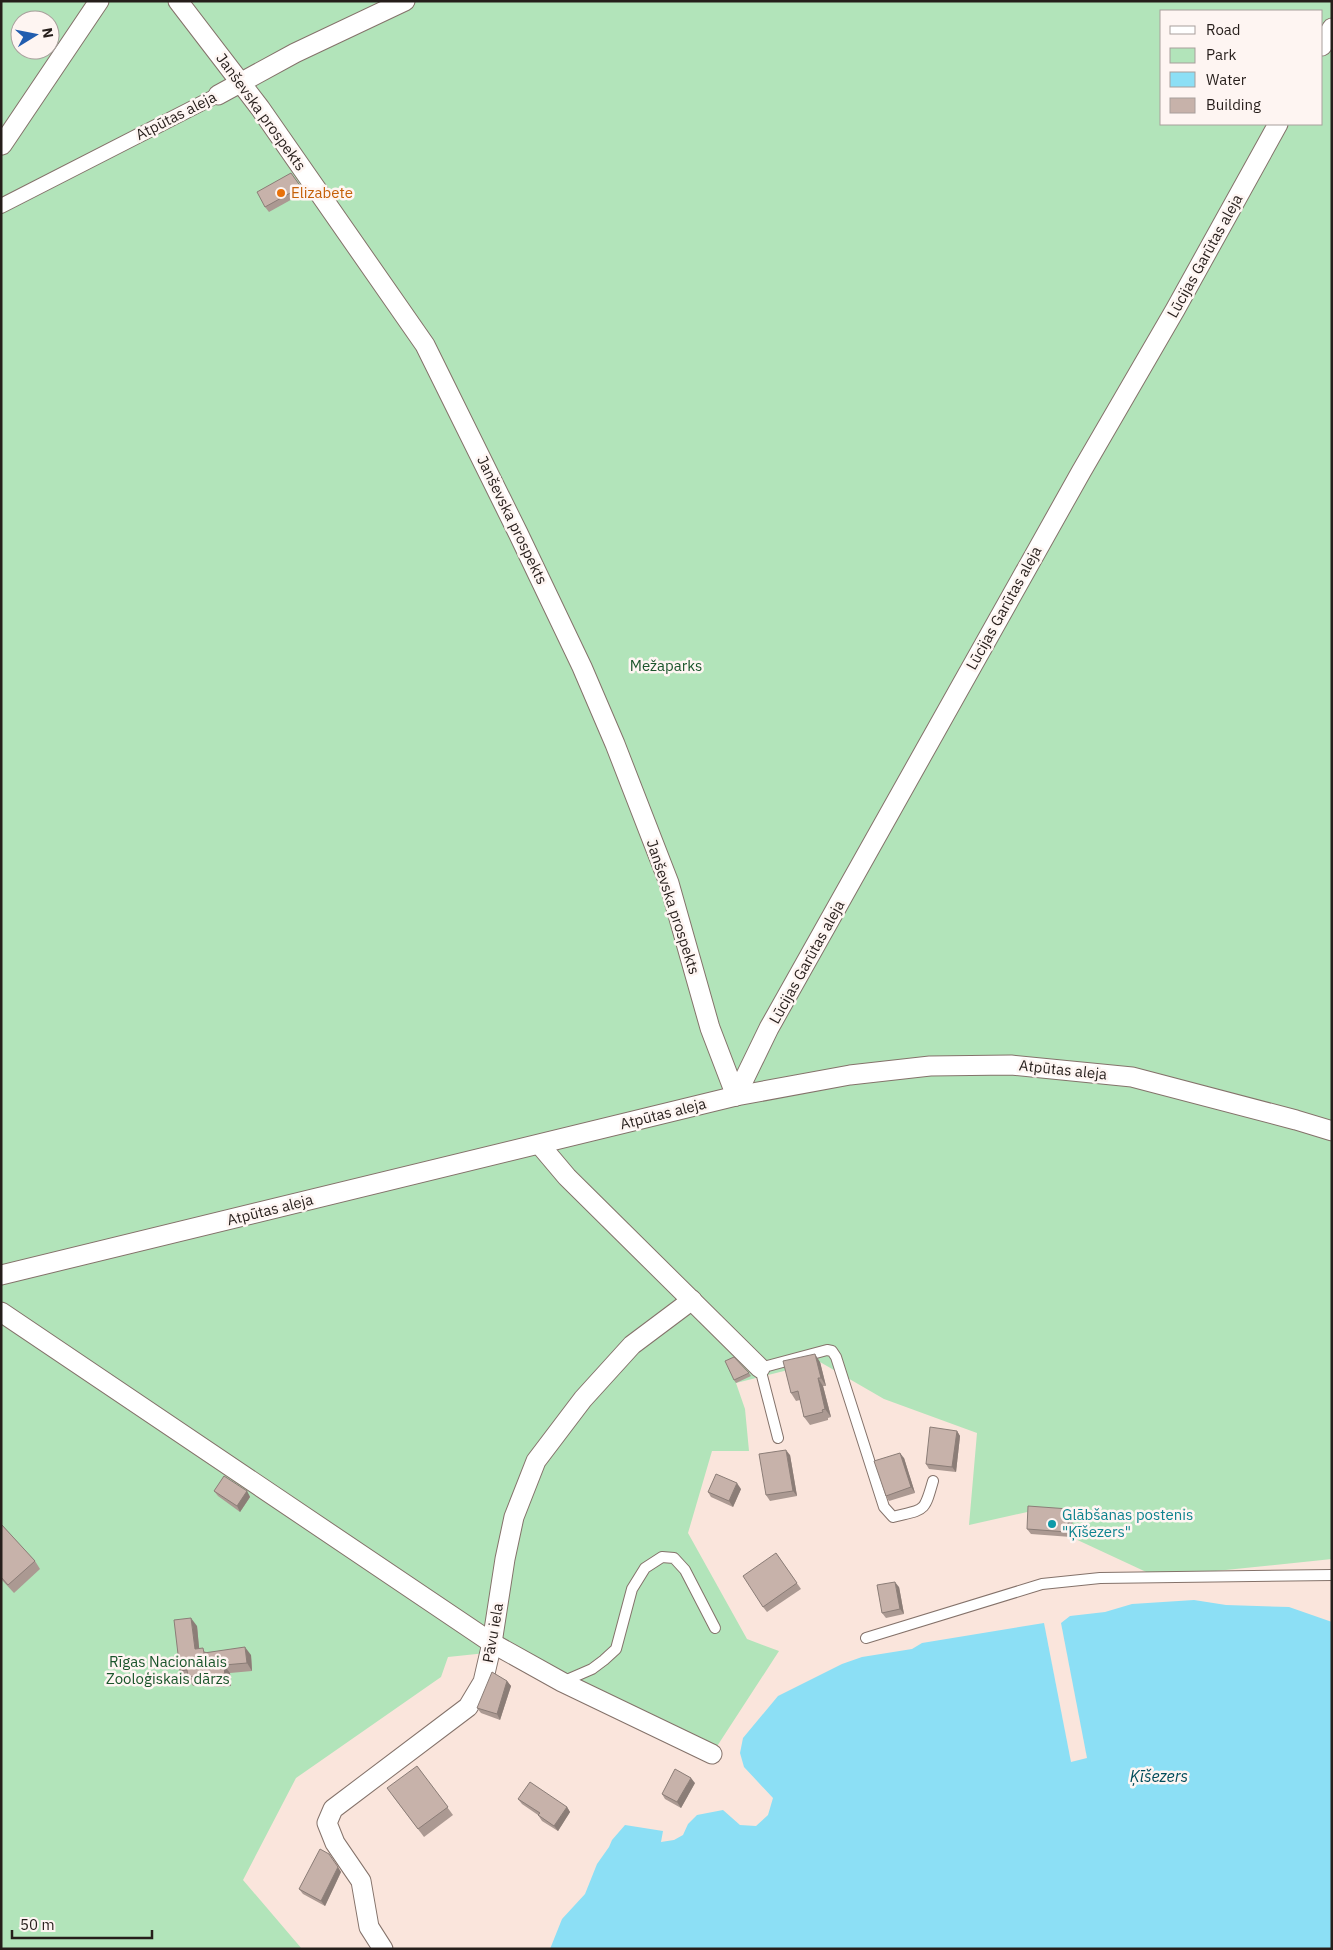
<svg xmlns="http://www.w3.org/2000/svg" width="1333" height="1950" font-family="'IBM Plex Sans',sans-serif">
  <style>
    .green { fill: #b2e4ba; fill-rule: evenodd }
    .water { fill: #8cdff5 }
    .pier { fill: #fae5dc }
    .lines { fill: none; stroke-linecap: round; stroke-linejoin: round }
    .service-casing { stroke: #84726a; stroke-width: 12 }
    .pedestrian-casing { stroke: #84726a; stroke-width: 16 }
    .minor-casing { stroke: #84726a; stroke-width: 21 }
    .service { stroke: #fff; stroke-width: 10 }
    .pedestrian { stroke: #fff; stroke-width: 14 }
    .minor { stroke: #fff; stroke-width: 19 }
    .wall { fill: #ab9992 }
    .shaded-wall { fill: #8b7d77 }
    .building { fill: #c7b2aa; stroke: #8b7d77 }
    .food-dot { fill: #e8710a; stroke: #fef5f2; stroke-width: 2 }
    .culture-dot { fill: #0f9aa8; stroke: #fef5f2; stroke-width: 2 }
    .labels { text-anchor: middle; stroke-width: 5; stroke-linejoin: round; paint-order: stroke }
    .street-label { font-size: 15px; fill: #261e1b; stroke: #fef5f2 }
    .food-label { font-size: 15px; fill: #c56008; stroke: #fef5f2; text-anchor: start }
    .park-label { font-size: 15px; fill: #1a552b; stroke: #fef5f2 }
    .culture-label { font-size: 15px; fill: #0d838f; stroke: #fef5f2; text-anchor: start }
    .water-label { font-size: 16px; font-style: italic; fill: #004c5b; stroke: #fef5f2 }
  </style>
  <rect width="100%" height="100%" fill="#fae5dc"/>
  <path class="green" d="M1 1H1332V1559L1157 1577 1071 1537 1032 1511 969 1525 977 1433 884 1399 820 1362 736 1383 745 1409 749 1451H712L688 1533 747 1639 779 1651 712 1754 515 1650 448 1657 441 1677 296 1778 243 1880 302 1949H1ZM1162 11H1322V124H1162ZM20 20H50V50H20Z"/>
  <path class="water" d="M1194 1600 1226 1605 1289 1607 1332 1622V1949H550L562 1919 585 1894 597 1864 609 1847 612 1840 625 1825 663 1831 661 1842 674 1840 683 1835 688 1824 697 1815 723 1810 740 1825 756 1826 768 1815 773 1798 744 1767 740 1753 743 1738 778 1696 842 1664 862 1657 912 1649 922 1643 1044 1623H1061L1070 1616 1105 1612 1132 1604Z"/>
  <path class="pier" d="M1044 1623H1061L1087 1758 1071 1762Z"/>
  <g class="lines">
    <g class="service-casing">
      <g id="service">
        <path d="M778 1438 760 1368 827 1350 832 1351 836 1357 884 1507 893 1517C925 1509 924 1513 933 1481"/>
        <path d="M866 1638 1042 1584 1100 1578 1332 1575"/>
        <path d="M562 1682 592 1669 604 1660 616 1649 632 1589 645 1568 662 1557 674 1558 685 1570 715 1628"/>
      </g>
    </g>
    <g class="pedestrian-casing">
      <path id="pedestrian" d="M1 206 218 95"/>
    </g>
    <g class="minor-casing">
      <g id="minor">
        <path d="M178 1 260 108 425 345 518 533 582 667 615 744 669 883 710 1028 736 1096"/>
        <path d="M1322 46 1332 28"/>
        <path d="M218 95 295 53 405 1"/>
        <path d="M2 145 99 1"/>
        <path d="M736 1096 769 1028 1081 472 1175 310 1278 124"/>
        <path d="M540 1145 567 1177 760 1368"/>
        <path d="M1 1275 736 1096 850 1075 930 1066 1011 1065 1132 1077 1296 1120 1332 1131"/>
        <path d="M1 1312 492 1643 562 1682 712 1754"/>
        <path d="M383 1949 369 1927 361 1881 335 1843 327 1823 333 1809 468 1707 483 1682 492 1643 505 1559 514 1517 536 1461 583 1399 632 1345 692 1300"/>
      </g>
    </g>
    <use href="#service" class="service"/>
    <use href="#pedestrian" class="pedestrian"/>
    <use href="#minor" class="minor"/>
  </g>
  <g class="wall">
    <path d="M291 173 305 192 269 212 265 207Z"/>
    <path d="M820 1362 826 1386H823L831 1417 828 1418V1420L810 1425 804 1417 800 1400 796 1401 791 1393Z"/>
    <path d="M749 1373 751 1376 736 1383 734 1380Z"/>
    <path d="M957 1431 960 1436 956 1472 929 1469 926 1464Z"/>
    <path d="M790 1455 797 1496 770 1501 766 1495Z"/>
    <path d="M904 1458 915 1493 889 1501 886 1496Z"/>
    <path d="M741 1489 733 1507 711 1497 708 1492Z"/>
    <path d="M214 1491H247L250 1497 240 1512 218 1496Z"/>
    <path d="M1069 1509 1073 1515 1071 1537 1031 1534 1027 1529Z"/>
    <path d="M1 1524 35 1561 40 1569 14 1593 1 1579Z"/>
    <path d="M776 1553 801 1589 767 1612 763 1607Z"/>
    <path d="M899 1587 904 1614 886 1618 882 1613Z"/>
    <path d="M197 1626 199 1649 206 1652 251 1655 252 1671 230 1673 231 1686 216 1687 213 1683 193 1686 189 1679H186L180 1671Z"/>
    <path d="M507 1681 511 1686 500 1720 481 1713 477 1708Z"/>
    <path d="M417 1766 453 1815 424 1837 393 1796Z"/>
    <path d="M695 1783 681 1808 665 1799 662 1794Z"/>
    <path d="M518 1799 567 1807 570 1812 558 1831 542 1821 538 1815 522 1804Z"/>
    <path d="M329 1854 341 1872 325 1906 303 1894 299 1889Z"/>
  </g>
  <g class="shaded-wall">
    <path d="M815 1354 820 1362 826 1386 821 1378Z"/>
    <path d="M818 1378 823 1386 831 1417 825 1409Z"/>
    <path d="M957 1431 960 1436 956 1472 952 1467Z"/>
    <path d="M786 1450 790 1455 797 1496 793 1491Z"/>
    <path d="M900 1453 904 1458 915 1493 911 1487Z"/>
    <path d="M737 1483 741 1489 733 1507 729 1501Z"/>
    <path d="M247 1491 250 1497 240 1512 237 1506Z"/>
    <path d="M1069 1509 1073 1515 1071 1537 1067 1532Z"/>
    <path d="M895 1582 899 1587 904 1614 900 1609Z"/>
    <path d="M191 1618 197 1626 200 1657 195 1649Z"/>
    <path d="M245 1647 251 1655 252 1671 247 1663Z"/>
    <path d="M224 1665 230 1673 231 1686 225 1678Z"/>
    <path d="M507 1681 511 1686 500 1720 497 1714Z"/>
    <path d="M691 1778 695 1783 681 1808 677 1802Z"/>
    <path d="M567 1807 570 1812 558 1831 554 1826Z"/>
    <path d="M338 1867 341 1872 325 1906 321 1901Z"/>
  </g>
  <g class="building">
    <path d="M291 173 301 187 265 207 257 192Z"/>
    <path d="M815 1354 821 1378H818L825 1409 822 1410 823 1412 804 1417 798 1391 791 1393 783 1361Z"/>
    <path d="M734 1357 749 1373 734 1380 725 1361Z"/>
    <path d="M930 1427 957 1431 952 1467 926 1464Z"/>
    <path d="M786 1450 793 1491 766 1495 759 1454Z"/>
    <path d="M900 1453 911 1487 886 1496 874 1461Z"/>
    <path d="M716 1474 737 1483 729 1501 708 1492Z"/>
    <path d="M224 1476 247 1491 237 1506 214 1491Z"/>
    <path d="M1028 1506 1069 1509 1067 1532 1027 1529Z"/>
    <path d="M1 1524 35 1561 8 1585 1 1577Z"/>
    <path d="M776 1553 797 1583 763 1607 743 1576Z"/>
    <path d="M895 1582 900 1609 882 1613 877 1585Z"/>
    <path d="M191 1618 195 1649 203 1648 204 1653 245 1647 247 1663 224 1665 225 1678 210 1679V1675L188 1677 187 1670 180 1671 174 1620Z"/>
    <path d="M492 1672 507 1681 497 1714 477 1708Z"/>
    <path d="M417 1766 448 1807 418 1829 387 1788Z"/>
    <path d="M675 1769 691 1778 677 1802 662 1794Z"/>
    <path d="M530 1782 567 1807 554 1826 538 1815 540 1813 518 1799Z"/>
    <path d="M320 1849 329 1854 338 1867 321 1901 299 1889Z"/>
  </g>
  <circle class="food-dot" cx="281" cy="193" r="5"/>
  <circle class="culture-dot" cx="1052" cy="1524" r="5"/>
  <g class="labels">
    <g class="street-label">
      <text transform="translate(261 112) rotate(54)" y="5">Janševska prospekts</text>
      <text transform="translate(176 116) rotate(-27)" y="5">Atpūtas aleja</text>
      <text transform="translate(1205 256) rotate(-61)" y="5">Lūcijas Garūtas aleja</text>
      <text transform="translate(512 520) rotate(64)" y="5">Janševska prospekts</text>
      <text transform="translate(1004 608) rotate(-61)" y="5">Lūcijas Garūtas aleja</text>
      <text transform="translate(673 907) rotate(72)" y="5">Janševska prospekts</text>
      <text transform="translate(807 962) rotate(-61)" y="5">Lūcijas Garūtas aleja</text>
      <text transform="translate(1063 1070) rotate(6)" y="5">Atpūtas aleja</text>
      <text transform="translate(663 1114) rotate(-14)" y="5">Atpūtas aleja</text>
      <text transform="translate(270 1210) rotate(-14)" y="5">Atpūtas aleja</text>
      <text transform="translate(493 1633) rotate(-80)" y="5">Pāvu iela</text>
    </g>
    <g class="food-label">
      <text x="291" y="198">Elizabete</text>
    </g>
    <g class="park-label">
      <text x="666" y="671">Mežaparks</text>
      <text x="168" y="1667">Rīgas Nacionālais<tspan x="168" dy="17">Zooloģiskais dārzs</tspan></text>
    </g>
    <g class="culture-label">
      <text x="1062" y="1520">Glābšanas postenis<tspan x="1062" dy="17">"Ķīšezers"</tspan></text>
    </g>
    <g class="water-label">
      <text x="1159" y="1782">Ķīšezers</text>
    </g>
  </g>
  <rect width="1333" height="1950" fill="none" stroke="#261e1b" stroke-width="5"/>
  <rect x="1160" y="10" width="162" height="115" fill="#fef5f2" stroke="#a89f9c"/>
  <rect x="1170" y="26" width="25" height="8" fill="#ffffff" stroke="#a89f9c"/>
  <text x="1206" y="35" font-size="15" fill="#261e1b">Road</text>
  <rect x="1170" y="48" width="25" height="15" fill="#b2e4ba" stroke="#a89f9c"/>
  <text x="1206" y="60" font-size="15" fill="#261e1b">Park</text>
  <rect x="1170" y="72" width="25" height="15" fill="#8cdff5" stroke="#a89f9c"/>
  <text x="1206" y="85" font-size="15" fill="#261e1b">Water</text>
  <rect x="1170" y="98" width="25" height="15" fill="#c7b2aa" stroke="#a89f9c"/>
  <text x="1206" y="110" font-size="15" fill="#261e1b">Building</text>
  <g transform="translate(35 35) rotate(80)"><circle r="24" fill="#fef5f2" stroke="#a89f9c"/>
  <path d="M0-4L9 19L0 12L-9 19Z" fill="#215daf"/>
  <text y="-8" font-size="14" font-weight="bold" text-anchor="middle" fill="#261e1b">N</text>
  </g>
  <path d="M12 1930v8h140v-8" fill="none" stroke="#261e1b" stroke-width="2.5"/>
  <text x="20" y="1930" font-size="15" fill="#261e1b" stroke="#fef5f2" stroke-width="4" paint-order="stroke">50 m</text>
</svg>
